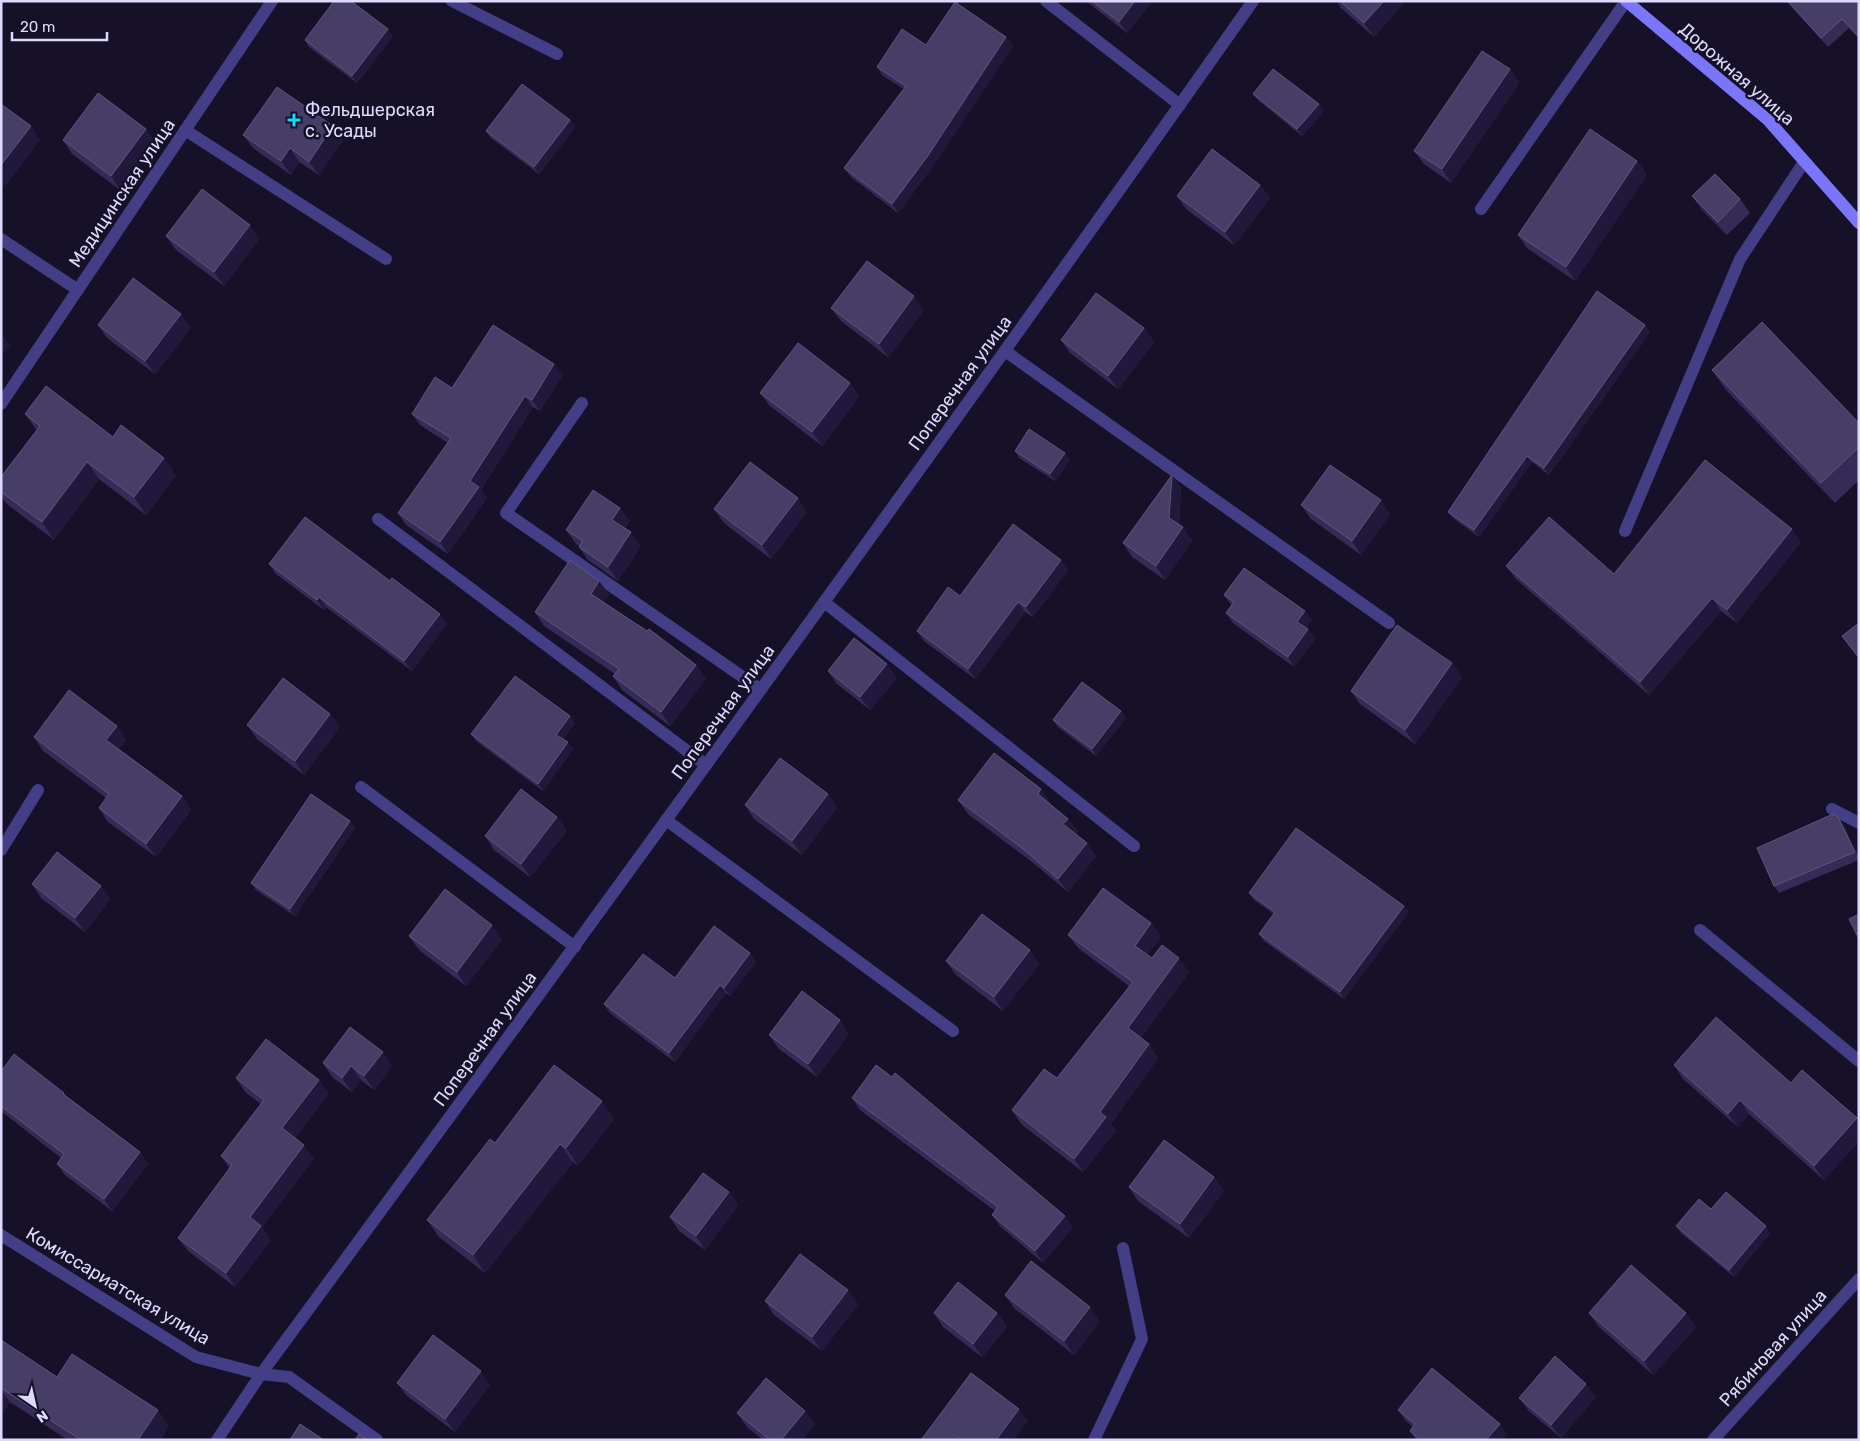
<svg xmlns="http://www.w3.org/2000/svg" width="1860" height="1441" font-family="Rubik,sans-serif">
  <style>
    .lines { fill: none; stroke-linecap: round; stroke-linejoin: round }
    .lane { stroke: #433e85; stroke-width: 12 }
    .street { stroke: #433e85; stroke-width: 12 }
    .secondary { stroke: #7b75f9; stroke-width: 12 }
    .wall { fill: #352b56 }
    .shaded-wall { fill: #21193c }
    .building { fill: #473e68; stroke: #5f567f }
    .poi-dot { fill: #0fd9f5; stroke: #161128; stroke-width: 2 }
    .labels { text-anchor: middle; stroke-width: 5; stroke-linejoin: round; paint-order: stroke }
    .street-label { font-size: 18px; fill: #dfdafd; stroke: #161128 }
    .poi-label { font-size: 18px; fill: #dfdafd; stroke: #161128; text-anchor: start }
  </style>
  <rect width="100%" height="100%" fill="#161128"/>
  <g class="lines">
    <g class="lane">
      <path d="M452 1 557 54"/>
      <path d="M1046 1 1180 105"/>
      <path d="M185 130 386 259"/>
      <path d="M1481 209 1626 1"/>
      <path d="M1005 351 1389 623"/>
      <path d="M582 403 506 513 760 689"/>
      <path d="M378 519 706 765"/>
      <path d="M1625 531 1740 259 1804 162"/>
      <path d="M824 602 1134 846"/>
      <path d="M361 787 575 947"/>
      <path d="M1832 809 1859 823"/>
      <path d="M666 820 953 1031"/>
      <path d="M1 850 38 790"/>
      <path d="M1700 930 1859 1061"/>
      <path d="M1094 1440 1142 1339 1123 1248"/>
    </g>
    <g class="street">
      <path d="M1 239 78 290"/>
      <path d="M1 404 272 1"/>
      <path d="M1 1235 196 1357 261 1374 289 1377 377 1440"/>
      <path d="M217 1440 261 1374C595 920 928 463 1253 1"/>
      <path d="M1713 1440 1859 1279"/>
    </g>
    <path class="secondary" d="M1626 1 1768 120 1859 223"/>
  </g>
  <g class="wall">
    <path d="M1086 1H1150L1151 3 1127 33Z"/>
    <path d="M1337 1H1401L1403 4 1374 37 1341 8Z"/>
    <path d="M1786 1H1859V39L1849 28 1828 47Z"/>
    <path d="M393 36 357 83 309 47 305 40Z"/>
    <path d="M1006 37 1013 46 933 166 898 213 851 177 844 168 904 89 883 76 877 67 926 45Z"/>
    <path d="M1510 69 1519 83 1451 183 1424 164 1414 151Z"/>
    <path d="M1253 94 1324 111 1302 136 1258 100Z"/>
    <path d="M570 120 575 127 539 174 491 138 486 131Z"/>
    <path d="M333 126 343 140 319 175 299 162 291 175 253 148 243 135Z"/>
    <path d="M63 140 155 142 120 190 72 154Z"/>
    <path d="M1637 161 1647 175 1575 281 1527 248 1518 235Z"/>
    <path d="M1260 185 1270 198 1234 245 1186 209 1177 196Z"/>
    <path d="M1692 196 1740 199 1750 213 1727 235 1702 210Z"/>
    <path d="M166 236 259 239 224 286 176 250Z"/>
    <path d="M831 308 924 310 888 357 841 321Z"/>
    <path d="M98 325 191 327 155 374 107 338Z"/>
    <path d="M1645 325 1650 332 1549 475 1532 462 1479 537 1453 518 1448 512Z"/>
    <path d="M1144 328 1154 342 1118 389 1070 353 1061 340Z"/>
    <path d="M1712 370 1859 423V480L1835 503 1726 390Z"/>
    <path d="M563 375 540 411 533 407 481 490 487 498 448 554 406 525 398 513 448 443 420 425 412 414 452 388Z"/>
    <path d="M850 383 859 397 822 446 770 406 760 393Z"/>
    <path d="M25 414 113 437 176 475 146 515 99 479 54 540 7 504 1 496V477L37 431Z"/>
    <path d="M1015 451 1070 460 1055 481 1019 458Z"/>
    <path d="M1172 475 1181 488 1179 525 1183 527 1192 541 1165 580 1132 557 1123 543Z"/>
    <path d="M1301 505 1390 514 1361 555 1311 519Z"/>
    <path d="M620 508 630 521 625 528 641 546 618 581 588 560 579 547V546L576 544 566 530Z"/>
    <path d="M714 509 807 512 771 559 724 523Z"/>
    <path d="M1801 542 1737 623 1721 611 1649 695 1516 579 1506 566 1614 574Z"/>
    <path d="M269 564 390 581 447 624 412 671 326 607 324 610 276 574Z"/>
    <path d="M1068 570 1033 617 1025 612 975 679 924 641 917 631 960 596Z"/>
    <path d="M599 581 609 594 603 602 696 665 706 679 670 726 622 690 613 676 615 674 544 626 535 612Z"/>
    <path d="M1224 595 1312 620 1306 628 1308 629 1315 639 1294 667 1233 623 1226 613 1232 606Z"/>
    <path d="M828 671 897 678 870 710 837 684Z"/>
    <path d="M1462 677 1415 744 1360 704 1351 691Z"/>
    <path d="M1121 711 1126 718 1096 756 1058 727 1053 720Z"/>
    <path d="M570 716 575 723 563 739 573 749 543 791 476 741 471 734Z"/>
    <path d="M247 725 340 727 304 775 257 739Z"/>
    <path d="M117 726 126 740 119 749 182 796 191 810 156 857 108 822 99 808 106 798 43 751 34 737Z"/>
    <path d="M828 794 837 808 802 855 754 819 745 805Z"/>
    <path d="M958 800 1051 803 1050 804 1068 819 1078 832 1076 834 1096 856 1068 892 1032 862 968 814Z"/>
    <path d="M557 817 567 831 530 877 494 850 485 836Z"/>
    <path d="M350 821 355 828 295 916 256 890 251 883Z"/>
    <path d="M1843 824 1859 857V860L1779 893 1774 886Z"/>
    <path d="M32 884 101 886 110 899 85 932 41 898Z"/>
    <path d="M1249 893 1404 906 1409 912 1344 999 1264 941 1259 934 1274 914 1254 900Z"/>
    <path d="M1151 923 1161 937 1147 955 1152 958 1189 972 1141 1038 1149 1044 1158 1058 1111 1124 1116 1131 1083 1172 1021 1124 1012 1110 1057 1078 1129 986 1078 948 1068 935Z"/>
    <path d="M409 936 502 939 466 986 419 950Z"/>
    <path d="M1030 950 1039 964 1003 1011 956 975 946 961Z"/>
    <path d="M756 962 730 996 726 993 675 1062 610 1013 604 1004 675 978Z"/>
    <path d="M849 1034 817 1077 779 1049 769 1035Z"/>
    <path d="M323 1063 392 1066 374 1090 361 1080 352 1092 332 1077Z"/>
    <path d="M1674 1065 1791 1083 1857 1118 1859 1121V1141L1824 1180 1749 1114 1738 1127 1683 1079Z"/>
    <path d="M1 1068 64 1093 68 1098 140 1152 148 1164 112 1211 65 1175 57 1164 61 1158 1 1111Z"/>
    <path d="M236 1078 329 1093 295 1138 314 1159 262 1227 271 1240 235 1287 188 1251 178 1238 230 1169 221 1156 261 1104 245 1092Z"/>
    <path d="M852 1098 1073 1227 1043 1263 1000 1226 992 1215 995 1211 860 1110Z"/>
    <path d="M614 1119 578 1166 573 1162 485 1273 439 1237 427 1220 495 1143Z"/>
    <path d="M1214 1177 1224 1191 1189 1238 1138 1201 1129 1187Z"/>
    <path d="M729 1192 738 1205 705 1250 679 1231 670 1217Z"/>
    <path d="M1711 1209 1770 1233 1734 1277 1681 1233 1676 1226Z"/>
    <path d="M1005 1295 1100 1321 1074 1355 1014 1308Z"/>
    <path d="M765 1301 858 1304 822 1351 774 1315Z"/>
    <path d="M934 1313H997L1007 1327 982 1357 943 1327Z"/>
    <path d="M1589 1313 1696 1327 1653 1375 1598 1326Z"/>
    <path d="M1 1340 57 1377 169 1426 160 1440H68L10 1402 1 1415Z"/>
    <path d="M397 1383 490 1385 455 1432 407 1396Z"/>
    <path d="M1596 1397 1561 1438 1529 1411 1519 1398Z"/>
    <path d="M1398 1410 1507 1434 1502 1440H1416L1410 1431 1413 1427 1405 1420Z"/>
    <path d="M737 1413 815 1424 802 1440H763L747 1427Z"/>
  </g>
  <g class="shaded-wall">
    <path d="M1135 1H1150L1151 3 1127 33 1119 22Z"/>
    <path d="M1384 1H1401L1403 4 1374 37 1364 23Z"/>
    <path d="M388 29 393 36 357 83 352 76Z"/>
    <path d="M1006 37 1013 46 933 166 898 213 892 204Z"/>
    <path d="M1510 69 1519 83 1451 183 1442 169Z"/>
    <path d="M1319 104 1324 111 1302 136 1297 129Z"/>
    <path d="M570 120 575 127 539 174 534 167Z"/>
    <path d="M31 126 40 140 5 187 1 181V165Z"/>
    <path d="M333 126 343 140 319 175 309 162Z"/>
    <path d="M146 129 155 142 120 190 111 176Z"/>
    <path d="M290 148 299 162 291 175 281 161Z"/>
    <path d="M1637 161 1647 175 1575 281 1566 267Z"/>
    <path d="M1260 185 1270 198 1234 245 1225 232Z"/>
    <path d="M250 225 259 239 224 286 214 272Z"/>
    <path d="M914 296 924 310 888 357 879 344Z"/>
    <path d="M181 314 191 327 155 374 145 361Z"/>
    <path d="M1645 325 1650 332 1549 475 1544 468Z"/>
    <path d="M1144 328 1154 342 1118 389 1108 376Z"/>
    <path d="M1 333 10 345 1 356Z"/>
    <path d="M554 364 563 375 540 411 532 400Z"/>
    <path d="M850 383 859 397 822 446 812 432Z"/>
    <path d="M525 396 533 407 481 490 487 498 448 554 440 542 470 481Z"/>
    <path d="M1065 453 1070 460 1055 481 1050 474Z"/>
    <path d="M1527 456 1532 462 1479 537 1474 530Z"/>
    <path d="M164 458 176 475 146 515 134 497Z"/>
    <path d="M87 462 99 479 54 540 42 522Z"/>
    <path d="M1172 475 1181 488 1179 531 1169 518Z"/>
    <path d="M798 498 807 512 771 559 762 545Z"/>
    <path d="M1381 500 1390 514 1361 555 1352 541Z"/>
    <path d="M620 508 630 521 622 533 612 520Z"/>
    <path d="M1183 527 1192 541 1165 580 1156 566Z"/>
    <path d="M1792 529 1801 542 1737 623 1727 610Z"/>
    <path d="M631 532 641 546 618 581 608 567Z"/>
    <path d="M1061 560 1068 570 1033 617 1026 607Z"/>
    <path d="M599 581 609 594 600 607 591 594Z"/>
    <path d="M319 597 326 607 324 610 317 600Z"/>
    <path d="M1712 598 1721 611 1649 695 1640 682Z"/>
    <path d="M1018 602 1025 612 975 679 968 669Z"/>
    <path d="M1305 611 1312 620 1304 631 1297 622Z"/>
    <path d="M440 614 447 624 412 671 404 661Z"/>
    <path d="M1308 629 1315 639 1294 667 1288 657Z"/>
    <path d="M1452 663 1462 677 1415 744 1405 730Z"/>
    <path d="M887 664 897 678 870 710 860 697Z"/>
    <path d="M696 665 706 679 670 726 661 712Z"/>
    <path d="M1121 711 1126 718 1096 756 1092 749Z"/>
    <path d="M330 714 340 727 304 775 295 761Z"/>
    <path d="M570 716 575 723 561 742 556 735Z"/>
    <path d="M117 726 126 740 116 753 106 740Z"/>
    <path d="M568 742 573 749 543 791 538 784Z"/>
    <path d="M1041 789 1051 803 1047 808 1038 794Z"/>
    <path d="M828 794 837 808 802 855 792 841Z"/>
    <path d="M182 796 191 810 156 857 146 844Z"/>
    <path d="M557 817 567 831 530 877 521 864Z"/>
    <path d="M1838 817 1843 824 1859 857 1855 852Z"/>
    <path d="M1068 819 1078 832 1073 838 1063 824Z"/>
    <path d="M350 821 355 828 295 916 290 909Z"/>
    <path d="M1087 843 1096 856 1068 892 1058 879Z"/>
    <path d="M101 886 110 899 85 932 75 918Z"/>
    <path d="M1404 906 1409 912 1344 999 1340 992Z"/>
    <path d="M1151 923 1161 937 1144 959 1135 946Z"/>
    <path d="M492 925 502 939 466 986 457 972Z"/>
    <path d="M1030 950 1039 964 1003 1011 994 997Z"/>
    <path d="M750 953 756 962 730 996 724 988Z"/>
    <path d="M1179 958 1189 972 1138 1042 1128 1028Z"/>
    <path d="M720 985 726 993 675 1062 669 1053Z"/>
    <path d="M840 1020 849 1034 817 1077 808 1064Z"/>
    <path d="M1149 1044 1158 1058 1111 1124 1116 1131 1083 1172 1074 1159 1100 1112Z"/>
    <path d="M383 1052 392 1066 374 1090 364 1076Z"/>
    <path d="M351 1066 361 1080 352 1092 342 1078Z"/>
    <path d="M319 1080 329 1093 292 1142 282 1128Z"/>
    <path d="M1740 1100 1749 1114 1738 1127 1728 1114Z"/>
    <path d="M602 1101 614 1119 578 1166 566 1148Z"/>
    <path d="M1857 1118 1859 1121V1141L1824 1180 1814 1166Z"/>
    <path d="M560 1144 573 1162 485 1273 473 1255Z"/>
    <path d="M304 1145 314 1159 262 1227 271 1240 235 1287 226 1273 250 1217Z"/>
    <path d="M140 1152 148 1164 112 1211 104 1199Z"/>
    <path d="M1214 1177 1224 1191 1189 1238 1180 1224Z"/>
    <path d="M729 1192 738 1205 705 1250 696 1236Z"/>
    <path d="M1065 1216 1073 1227 1043 1263 1035 1251Z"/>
    <path d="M1766 1226 1770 1233 1734 1277 1729 1270Z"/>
    <path d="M848 1290 858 1304 822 1351 812 1337Z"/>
    <path d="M1090 1307 1100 1321 1074 1355 1064 1341Z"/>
    <path d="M997 1313 1007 1327 982 1357 973 1344Z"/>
    <path d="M1686 1313 1696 1327 1653 1375 1644 1361Z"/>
    <path d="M481 1371 490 1385 455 1432 445 1419Z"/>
    <path d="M1586 1384 1596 1397 1561 1438 1551 1425Z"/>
    <path d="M1 1390 10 1402 1 1415Z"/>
    <path d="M1019 1409 1028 1421 1014 1440H996Z"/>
    <path d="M158 1410 169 1426 160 1440H138Z"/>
    <path d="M805 1411 815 1424 802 1440H781Z"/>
    <path d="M1500 1424 1507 1434 1502 1440H1486Z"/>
  </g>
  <g class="building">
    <path d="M334 1H351L388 29 352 76 305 40Z"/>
    <path d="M1092 1H1135L1119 22Z"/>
    <path d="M1340 1H1384L1364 23Z"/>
    <path d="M1788 1H1859V37L1842 19 1821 38Z"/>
    <path d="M955 2 1006 37 927 157 892 204 844 168 906 86 877 67 902 29 926 45Z"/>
    <path d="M1482 51 1510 69 1442 169 1414 151Z"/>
    <path d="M1273 69 1319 104 1297 129 1253 94Z"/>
    <path d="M522 84 570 120 534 167 486 131Z"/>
    <path d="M277 87 333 126 309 162 290 148 281 161 243 135Z"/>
    <path d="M98 93 146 129 111 176 63 140Z"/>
    <path d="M1 104 31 126 1 165Z"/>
    <path d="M1590 129 1637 161 1566 267 1518 235Z"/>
    <path d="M1212 149 1260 185 1225 232 1177 196Z"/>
    <path d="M1715 174 1740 199 1718 222 1692 196Z"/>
    <path d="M202 189 250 225 214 272 166 236Z"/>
    <path d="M867 261 914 296 879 344 831 308Z"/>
    <path d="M133 278 181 314 145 361 98 325Z"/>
    <path d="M1597 291 1645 325 1544 468 1527 456 1474 530 1448 512Z"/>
    <path d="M1096 293 1144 328 1108 376 1061 340Z"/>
    <path d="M1762 322 1859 423V447L1821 483 1712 370Z"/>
    <path d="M493 325 554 364 532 400 525 396 470 481 479 487 440 542 398 513 451 438 412 414 435 377 452 388Z"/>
    <path d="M798 343 850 383 812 432 760 393Z"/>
    <path d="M46 386 113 437 121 425 164 458 134 497 87 462 42 522 1 492V477L40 426 25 414Z"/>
    <path d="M1029 429 1065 453 1050 474 1015 451Z"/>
    <path d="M1705 460 1792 529 1727 610 1712 598 1640 682 1506 566 1549 517 1614 574Z"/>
    <path d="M750 462 798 498 762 545 714 509Z"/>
    <path d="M1330 465 1381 500 1352 541 1301 505Z"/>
    <path d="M1172 475 1169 518 1183 527 1156 566 1123 543Z"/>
    <path d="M593 490 620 508 612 520 631 532 608 567 579 547 583 541 566 530Z"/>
    <path d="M305 517 390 581 392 578 440 614 404 661 319 597 317 600 269 564Z"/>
    <path d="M1013 524 1061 560 1026 607 1018 602 968 669 917 631 948 587 960 596Z"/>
    <path d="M570 560 599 581 591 594 647 631 649 629 696 665 661 712 613 676 619 669 535 612Z"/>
    <path d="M1244 568 1305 611 1297 622 1308 629 1288 657 1226 613 1234 602 1224 595Z"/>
    <path d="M1859 623V658L1842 636Z"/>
    <path d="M1397 625 1452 663 1405 730 1351 691Z"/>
    <path d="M854 638 887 664 860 697 828 671Z"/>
    <path d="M515 676 570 716 556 735 568 742 538 784 471 734Z"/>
    <path d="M283 678 330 714 295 761 247 725Z"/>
    <path d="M1082 682 1121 711 1092 749 1053 720Z"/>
    <path d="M69 690 117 726 106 740 182 796 146 844 99 808 109 794 34 737Z"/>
    <path d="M994 753 1041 789 1038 794 1068 819 1063 824 1087 843 1058 879 1022 848 958 800Z"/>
    <path d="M780 758 828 794 792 841 745 805Z"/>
    <path d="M521 789 557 817 521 864 485 836Z"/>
    <path d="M311 794 350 821 290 909 251 883Z"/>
    <path d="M1833 814 1838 817 1855 852 1774 886 1757 848Z"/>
    <path d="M1296 828 1404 906 1340 992 1259 934 1275 912 1249 893Z"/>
    <path d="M57 852 101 886 75 918 32 884Z"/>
    <path d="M1103 888 1151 923 1135 946 1152 958 1162 945 1179 958 1128 1028 1149 1044 1100 1112 1106 1117 1074 1159 1012 1110 1044 1069 1057 1078 1133 982 1068 935Z"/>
    <path d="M445 889 492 925 457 972 409 936Z"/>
    <path d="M982 914 1030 950 994 997 946 961Z"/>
    <path d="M1859 914V939L1849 919Z"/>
    <path d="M714 926 750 953 724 988 720 985 669 1053 604 1004 643 954 675 978Z"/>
    <path d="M802 991 840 1020 808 1064 769 1035Z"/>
    <path d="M1716 1017 1791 1083 1802 1070 1857 1118 1814 1166 1740 1100 1728 1114 1674 1065Z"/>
    <path d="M350 1027 383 1052 364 1076 351 1066 342 1078 323 1063Z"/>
    <path d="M266 1039 319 1080 282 1128 304 1145 250 1217 261 1226 226 1273 178 1238 232 1165 221 1156 264 1100 236 1078Z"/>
    <path d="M14 1054 64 1093 63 1094 140 1152 104 1199 57 1164 64 1154 1 1106V1068L3 1069Z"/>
    <path d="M554 1065 602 1101 566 1148 560 1144 473 1255 427 1220 490 1139 495 1143Z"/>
    <path d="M876 1065 892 1077 895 1073 1065 1216 1035 1251 992 1215 998 1207 852 1098Z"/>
    <path d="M1164 1140 1214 1177 1180 1224 1129 1187Z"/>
    <path d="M703 1173 729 1192 696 1236 670 1217Z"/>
    <path d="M1726 1192 1766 1226 1729 1270 1676 1226 1699 1199 1711 1209Z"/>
    <path d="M800 1254 848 1290 812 1337 765 1301Z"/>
    <path d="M1031 1261 1090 1307 1064 1341 1005 1295Z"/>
    <path d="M1631 1265 1686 1313 1644 1361 1589 1313Z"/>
    <path d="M958 1282 997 1313 973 1344 934 1313Z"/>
    <path d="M433 1335 481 1371 445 1419 397 1383Z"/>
    <path d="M1 1340 57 1377 72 1354 158 1410 138 1440H81L1 1388Z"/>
    <path d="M1555 1356 1586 1384 1551 1425 1519 1398Z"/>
    <path d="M1432 1368 1500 1424 1486 1440H1420L1410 1431 1415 1424 1398 1410Z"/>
    <path d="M971 1373 1019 1409 996 1440H962L959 1437 958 1440H921Z"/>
    <path d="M766 1378 805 1411 781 1440H770L737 1413Z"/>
    <path d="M300 1424 324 1440H290Z"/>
    <path d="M359 1434 368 1440H355Z"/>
  </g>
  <path class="poi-dot" d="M291.5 112.5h5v5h5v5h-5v5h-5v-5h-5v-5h5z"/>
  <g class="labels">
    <g class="street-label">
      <text transform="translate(1737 74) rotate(41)" y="6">Дорожная улица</text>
      <text transform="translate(122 193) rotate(-56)" y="6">Медицинская улица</text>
      <text transform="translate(960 383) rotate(-54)" y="6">Поперечная улица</text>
      <text transform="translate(723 712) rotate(-54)" y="6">Поперечная улица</text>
      <text transform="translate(485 1039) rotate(-54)" y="6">Поперечная улица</text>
      <text transform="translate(118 1286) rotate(31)" y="6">Комиссариатская улица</text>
      <text transform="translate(1773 1348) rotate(-48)" y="6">Рябиновая улица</text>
    </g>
    <g class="poi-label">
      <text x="305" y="116">Фельдшерская<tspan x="305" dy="21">с. Усады</tspan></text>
    </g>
  </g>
  <rect width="1860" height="1441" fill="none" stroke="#dfdafd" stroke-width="5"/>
  <g transform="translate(35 1406) rotate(146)" stroke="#161128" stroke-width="4" paint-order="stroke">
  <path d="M0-4L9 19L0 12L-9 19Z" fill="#dfdafd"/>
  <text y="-8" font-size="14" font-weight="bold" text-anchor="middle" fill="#dfdafd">N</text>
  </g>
  <path d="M12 32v8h95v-8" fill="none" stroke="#dfdafd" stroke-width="2.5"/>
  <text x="20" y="32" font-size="15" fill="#dfdafd" stroke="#161128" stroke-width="4" paint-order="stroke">20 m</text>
</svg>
